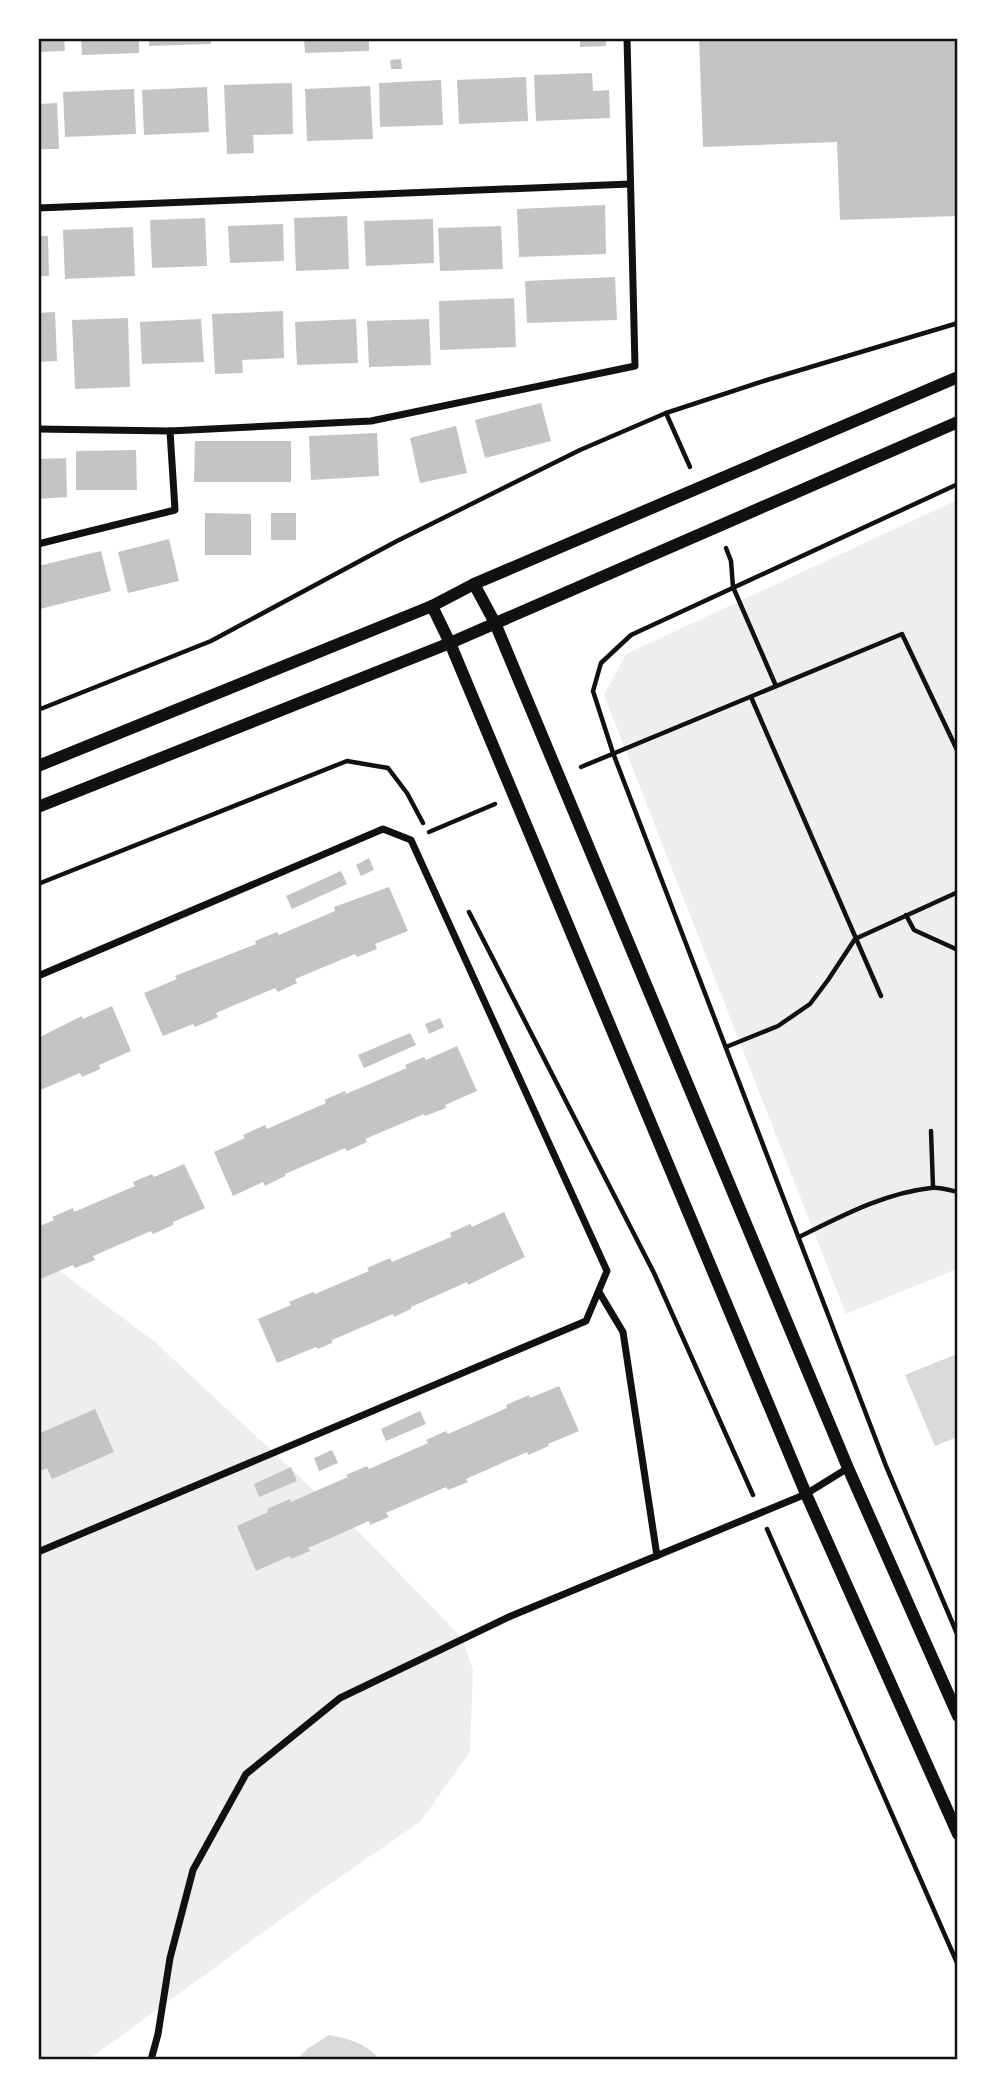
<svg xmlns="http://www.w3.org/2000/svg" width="996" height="2098" font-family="'Titillium Web',sans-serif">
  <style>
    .green { fill: #eee }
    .water { fill: #d9d9d9 }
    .building { fill: #c4c4c4 }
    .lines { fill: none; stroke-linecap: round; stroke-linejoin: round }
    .path { stroke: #111; stroke-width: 4.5 }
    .minor { stroke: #111; stroke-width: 7 }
    .tertiary { stroke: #111; stroke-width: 12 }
    .neatline { fill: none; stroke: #111; stroke-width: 2.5 }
  </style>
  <rect width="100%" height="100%" fill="#fff"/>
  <g class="green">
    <path d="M957 500V1269L846 1314 604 695 626 654Z"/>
    <path d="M38 1255 155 1342 364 1537 462 1638 473 1670 470 1752 421 1821 324 1888 89 2059H39Z"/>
  </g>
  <g class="water">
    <path d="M957 1354V1437L935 1446 905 1375Z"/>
    <path d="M329 2035C350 2039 365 2043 379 2059H298L307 2049Z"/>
  </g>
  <g class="building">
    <path d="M38 38H64L65 51 38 52Z"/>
    <path d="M81 38H139V53L82 55Z"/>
    <path d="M149 38H211V44L149 46Z"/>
    <path d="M304 38H369V51L305 53Z"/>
    <rect x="381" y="38" width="19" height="3"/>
    <path d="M580 38H606V46L580 47Z"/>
    <path d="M699 38H958V216L840 220 837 142 703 147Z"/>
    <path d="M401 59 402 69H391L390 60Z"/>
    <path d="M592 73 593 91 609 90 610 118 536 121 534 75Z"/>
    <path d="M526 77 528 121 459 124 457 80Z"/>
    <path d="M441 80 443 125 380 127 379 83Z"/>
    <path d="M292 83 293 134 253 135 254 153 227 154 224 85Z"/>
    <path d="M370 86 373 139 307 141 305 89Z"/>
    <path d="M207 87 209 132 144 135 142 90Z"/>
    <path d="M134 89 136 134 65 137 63 92Z"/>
    <path d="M57 103 59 149H38V104Z"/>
    <path d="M605 205 606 254 519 257 517 209Z"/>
    <path d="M347 216 349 269 296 271 294 218Z"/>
    <path d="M205 218 207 266 152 268 150 220Z"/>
    <path d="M433 219 434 263 366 266 364 221Z"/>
    <path d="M283 224 284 261 230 263 228 226Z"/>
    <path d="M501 226 503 269 440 271 438 228Z"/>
    <path d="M133 227 135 276 65 279 63 230Z"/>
    <path d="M38 236H48L49 276H38Z"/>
    <path d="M615 277 617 320 527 323 525 281Z"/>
    <path d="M514 298 516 347 440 350 439 301Z"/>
    <path d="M283 311 284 358 242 360 243 373 215 374 212 314Z"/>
    <path d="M55 312 57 361 38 362V313Z"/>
    <path d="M128 318 130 387 75 389 72 320Z"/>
    <path d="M201 319 204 362 142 364 140 322Z"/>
    <path d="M356 319 358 363 297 365 295 322Z"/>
    <path d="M429 319 431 365 369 367 367 321Z"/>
    <path d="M541 403 551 441 485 458 475 420Z"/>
    <path d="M456 426 467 473 420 483 410 438Z"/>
    <path d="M377 433 379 476 311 480 309 436Z"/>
    <path d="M195 441H291V482H194Z"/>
    <path d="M136 450 137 490H76V451Z"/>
    <path d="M66 458 67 497 38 499V459Z"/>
    <path d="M205 513 251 514V555H205Z"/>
    <rect x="271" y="513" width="25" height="27"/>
    <path d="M169 539 179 581 128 593 118 552Z"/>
    <path d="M101 551 111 591 40 609 38 566Z"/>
    <path d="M369 858 374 870 361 876 356 865Z"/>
    <path d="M341 871 347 884 292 909 286 896Z"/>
    <path d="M389 887 408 931 375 944 377 949 357 957 355 954 295 979 297 983 278 992 275 988 216 1013 218 1017 195 1027 193 1024 163 1036 144 993 177 979 175 976 256 944 255 941 277 932 279 935 335 911 334 907Z"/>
    <path d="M112 1006 131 1051 99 1065 100 1069 82 1077 80 1073 38 1091V1038L82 1016 83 1019Z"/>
    <path d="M440 1018 444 1027 429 1034 425 1024Z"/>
    <path d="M410 1033 416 1045 364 1068 358 1055Z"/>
    <path d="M457 1046 477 1091 445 1105 446 1108 425 1116 424 1114 365 1139 367 1142 347 1151 345 1148 285 1174V1176L265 1186 263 1182 233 1196 214 1152 245 1138 243 1135 265 1125 267 1129 326 1103 324 1100 345 1091 346 1094 407 1068 405 1065 424 1057 426 1060Z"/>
    <path d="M184 1164 205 1208 173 1222V1225L153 1234 151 1231 93 1256 95 1260 75 1268 73 1265 38 1280V1227L54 1220 52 1217 73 1208 74 1212 135 1186 133 1182 152 1174 154 1177Z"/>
    <path d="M504 1212 525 1257 468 1285 467 1282 411 1307V1309L394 1317 393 1314 332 1340V1343L318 1349 316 1347 277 1363 258 1319 291 1305 289 1302 313 1292 315 1294 369 1271 367 1268 390 1258 392 1262 451 1237 450 1233 470 1224 472 1227Z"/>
    <path d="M559 1386 579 1431 548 1444 549 1446 528 1455 527 1452 466 1479 468 1482 448 1490 446 1487 386 1513 389 1517 370 1525 369 1521 308 1548 310 1551 291 1559 290 1556 256 1571 237 1526 268 1512 267 1509 290 1499 291 1502 348 1477 346 1475 367 1466 369 1469 428 1443 426 1440 446 1431 448 1434 507 1408 506 1405 529 1395 530 1398Z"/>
    <path d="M95 1409 114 1452 52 1479 47 1468 38 1472V1434Z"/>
    <path d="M420 1411 426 1424 386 1441 381 1429Z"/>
    <path d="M332 1450 338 1463 319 1471 314 1458Z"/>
    <path d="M291 1467 297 1481 259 1497 254 1484Z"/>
  </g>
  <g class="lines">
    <g class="path">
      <path d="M666 413 690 467"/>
      <path d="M958 484 631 635 601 663 593 691 613 753 886 1466 958 1636"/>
      <path d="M726 548 731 561 733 587 776 686"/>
      <path d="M751 697 881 996"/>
      <path d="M38 710 211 641 397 541 580 450 666 413 767 380 958 323"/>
      <path d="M581 767 902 634 958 752"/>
      <path d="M429 832 495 804"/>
      <path d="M38 884 347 761 388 768 407 793 423 823"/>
      <path d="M469 912 654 1273 753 1495"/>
      <path d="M906 915 914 930 958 950"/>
      <path d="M726 1047 778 1026 810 1004 828 980 855 939 958 892"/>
      <path d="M931 1131 933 1187"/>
      <path d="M799 1237C840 1217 884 1193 931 1188 939 1187 949 1190 958 1192"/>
      <path d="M767 1529 958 1965"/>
    </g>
    <g class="minor">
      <path d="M38 208 630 184"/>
      <path d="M38 429 170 431"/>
      <path d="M38 544 175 510 170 431 371 421 635 366 627 38"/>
      <path d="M38 976 383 829 411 840 607 1271 586 1321 38 1552"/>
      <path d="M599 1292 623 1332 657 1556"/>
      <path d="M151 2060 158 2034 170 1958 193 1870 246 1774 340 1698 511 1616 806 1494 848 1468"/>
    </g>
    <g class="tertiary">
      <path d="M474 584 495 623 848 1468 958 1716"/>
      <path d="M432 606 450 643 806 1494 958 1834"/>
      <path d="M38 766 432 606 474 584 958 377"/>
      <path d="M38 807 450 643 958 422"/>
    </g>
  </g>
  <rect width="996" height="2098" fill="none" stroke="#ffffff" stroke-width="80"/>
  <rect x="40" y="40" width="916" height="2018" class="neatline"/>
</svg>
